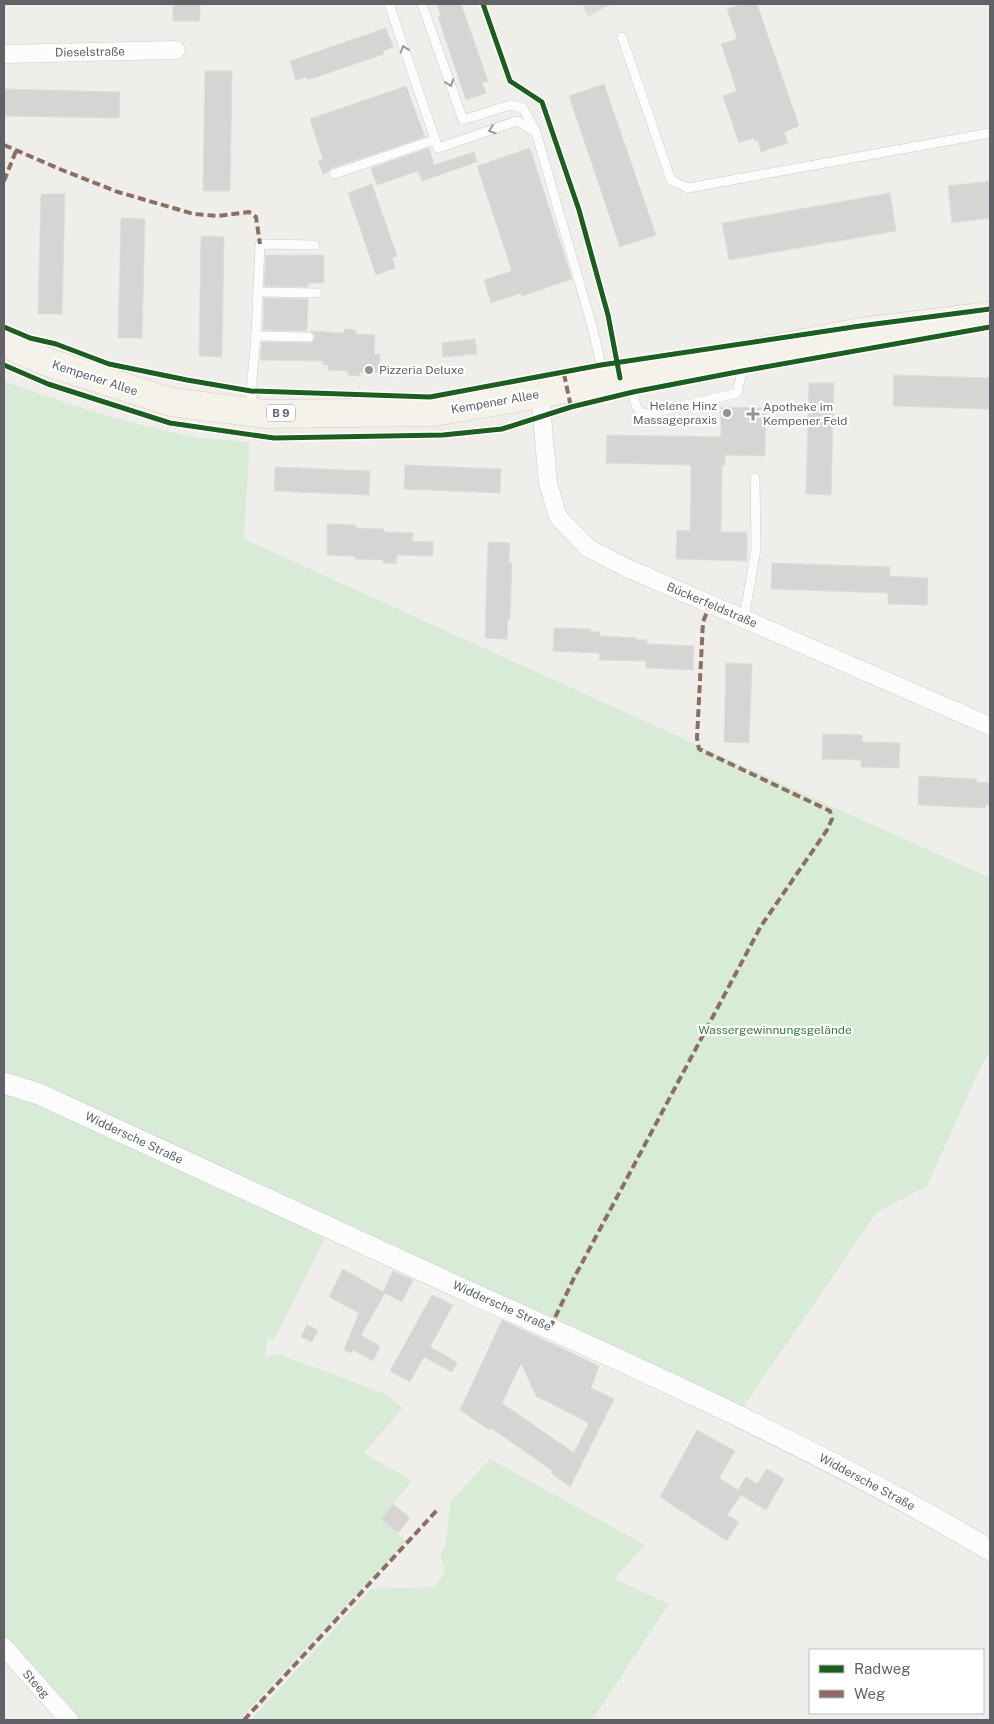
<svg xmlns="http://www.w3.org/2000/svg" width="994" height="1724" font-family="'Public Sans',sans-serif">
  <style>
    .industrial { fill: #dfddda }
    .green { fill: #d8ebd6 }
    .building { fill: #d6d5d3; stroke: #deddd9; fill-rule: evenodd }
    .lines { fill: none; stroke-linecap: round; stroke-linejoin: round }
    .service-casing { stroke: #cbcccc; stroke-width: 10 }
    .minor-casing { stroke: #cbcccc; stroke-width: 19 }
    .tertiary-casing { stroke: #cbcccc; stroke-width: 22 }
    .primary-casing { stroke: #d7ceb8; stroke-width: 29 }
    .service { stroke: #fdfcfc; stroke-width: 9 }
    .minor { stroke: #fdfcfc; stroke-width: 18 }
    .tertiary { stroke: #fdfcfc; stroke-width: 21 }
    .primary { stroke: #f4f2e9; stroke-width: 28 }
    .quiet { stroke: #8d6e63; stroke-width: 4; stroke-dasharray: 8 4; stroke-linecap: butt }
    .cycleway-casing { stroke: #fff; stroke-width: 8 }
    .cycleway { stroke: #1b5e20; stroke-width: 5 }
    .oneway { stroke: #96999c }
    .poi-dot { fill: #919496; stroke: #fff; stroke-width: 2 }
    .labels { text-anchor: middle; stroke-width: 4.5; stroke-linejoin: round; paint-order: stroke }
    .shield { fill: #fff; stroke: #8f9295; stroke-width: 1 }
    .shield-label { font-size: 11px; font-weight: bold; fill: #5f6368 }
    .street-label { font-size: 12px; fill: #5f6368; stroke: #fff }
    .poi-label { font-size: 12px; fill: #5f6368; stroke: #fff; text-anchor: start }
    .park-label { font-size: 12px; fill: #348238; stroke: #fff }
  </style>
  <rect width="100%" height="100%" fill="#efeeea"/>
  <path class="industrial" d="M582 4H611L588 17Z"/>
  <g class="green">
    <path d="M4 381C66 404 130 425 196 437 214 440 232 440 250 442L244 539 990 878V1053L983 1062 927 1186 877 1212 741 1410 4 1077Z"/>
    <path d="M4 1092 38 1105 86 1126 325 1238 274 1340 268 1338 265 1357 278 1354 386 1394 403 1408 364 1453 412 1481 381 1519 406 1541 239 1720H76L4 1640Z"/>
    <path d="M490 1459 645 1545 614 1579 669 1604 592 1720H251L371 1589 434 1587 445 1573 440 1554 445 1547 451 1501Z"/>
  </g>
  <g class="building">
    <rect x="173" y="4" width="27" height="17"/>
    <path d="M437 4H461L488 81 482 83 486 93 466 100 438 17 441 16Z"/>
    <path d="M742 4H757L799 126 784 132 788 143 761 152 758 141 755 142 754 138 739 143 723 96 737 91 721 44 737 39 727 9Z"/>
    <path d="M386 28 393 47 383 51 384 54 308 80 307 77 296 80 290 61Z"/>
    <path d="M205 71H232L230 191H203Z"/>
    <path d="M604 84 656 235 620 247 569 96Z"/>
    <path d="M406 86 425 137 332 168 328 172 323 174 318 161 323 159 310 119Z"/>
    <path d="M4 89 120 92 119 118 4 116Z"/>
    <path d="M429 148 434 165 474 152 477 162 422 181 418 171 377 185 371 168Z"/>
    <path d="M530 148 572 279 522 296 521 293 491 303 484 280 512 271 477 166Z"/>
    <path d="M990 181V218L952 223 948 186Z"/>
    <path d="M372 184 397 256 392 258 395 268 376 275 348 193Z"/>
    <path d="M890 193 896 231 729 260 722 223Z"/>
    <path d="M41 194H65L62 314H38Z"/>
    <path d="M121 218 145 219 142 338H118Z"/>
    <path d="M201 236 224 237 222 357 199 356Z"/>
    <path d="M266 255H324V283H308V287L264 286Z"/>
    <path d="M264 298 308 299 307 331 263 330Z"/>
    <path d="M344 329 356 330V334L375 335 374 354H380L379 373 360 372V376L348 375V371L328 370 329 365H323V361L260 360 262 342 309 343 314 341 315 338 314 334 310 331 344 333Z"/>
    <path d="M475 339 477 354 443 357 442 343Z"/>
    <path d="M894 375 990 378V409L893 406Z"/>
    <path d="M809 383H834L831 495 806 494Z"/>
    <path d="M721 407 766 408 765 456 725 455V465H722L721 532H747V561L676 559 677 530 690 531 691 465 606 463 607 435 721 437Z"/>
    <path d="M405 465 501 469 500 493 404 489Z"/>
    <path d="M275 467 370 471 369 495 274 491Z"/>
    <path d="M327 524 356 525V528L384 529V532L413 533 412 541 433 542V556L397 555 396 564 383 563V560L355 559V556L327 555Z"/>
    <path d="M488 542 510 543 509 563H512L510 619H508L507 639 485 638Z"/>
    <path d="M772 563 890 567V576L928 578 927 605 888 604V593L771 589Z"/>
    <path d="M554 628 591 629V632H600V636L637 638V640H647V644L694 646 693 670 646 668V661L599 660 600 653 553 651Z"/>
    <path d="M726 663 752 664 749 743 724 742Z"/>
    <path d="M823 734 862 735V742L900 743 899 768 861 767V760L822 759Z"/>
    <path d="M919 776 977 779 976 782 990 783V805H985V808L918 805Z"/>
    <path d="M343 1269 385 1293 361 1335 380 1346 373 1361 353 1350 351 1353 344 1350 359 1313 329 1297Z"/>
    <path d="M393 1271 413 1280 402 1302 383 1292Z"/>
    <path d="M432 1295 453 1305 430 1347 457 1362 452 1372 424 1357 410 1382 390 1371Z"/>
    <path d="M502 1320 599 1366 591 1388 614 1399 570 1487 551 1473 553 1471 491 1428 489 1430 460 1410ZM521 1363 536 1396 589 1423 574 1453 502 1403Z"/>
    <path d="M307 1325 318 1330 312 1342 301 1337Z"/>
    <path d="M697 1430 735 1451 719 1478 738 1490 746 1477 757 1484 767 1469 784 1479 766 1510 741 1495 727 1515 739 1522 727 1541 660 1497Z"/>
    <path d="M393 1504 410 1518 398 1533 381 1519Z"/>
  </g>
  <g class="lines">
    <g class="service-casing">
      <g id="service">
        <path d="M389 4 438 148 517 121 536 132"/>
        <path d="M422 4 463 120 510 105 523 108 536 132 593 330 604 378"/>
        <path d="M622 37 671 180 688 188 990 133"/>
        <path d="M334 174 434 140"/>
        <path d="M258 292 317 293"/>
        <path d="M256 336 309 337"/>
        <path d="M630 379 636 406 640 412 648 414 737 393 742 371 741 359"/>
        <path d="M253 409 251 391 256 336 260 244 315 245"/>
        <path d="M744 618 756 549 755 478"/>
      </g>
    </g>
    <g class="minor-casing">
      <g id="minor">
        <path d="M4 54 176 50"/>
        <path d="M540 394 548 483 558 517 588 548 627 568 990 726"/>
        <path d="M4 1647 69 1720"/>
      </g>
    </g>
    <g class="tertiary-casing">
      <path id="tertiary" d="M4 1083 39 1094C178 1159 318 1223 458 1287 638 1368 820 1449 990 1550"/>
    </g>
    <g class="primary-casing">
      <path id="primary" d="M4 343 47 362 171 402 265 414 435 412 540 394 860 332 990 316"/>
    </g>
    <use href="#service" class="service"/>
    <use href="#minor" class="minor"/>
    <use href="#tertiary" class="tertiary"/>
    <use href="#primary" class="primary"/>
    <g class="quiet">
      <path d="M4 145 62 170 118 192 194 214 218 216 249 212 256 217 260 244"/>
      <path d="M4 181 16 151"/>
      <path d="M564 374 571 407"/>
      <path d="M550 1328 574 1278 761 926 827 830 832 819 830 811 699 749 697 738 703 622 710 604"/>
      <path d="M244 1720 439 1508"/>
    </g>
    <g class="cycleway-casing">
      <g id="cycleway">
        <path d="M483 4 510 81 542 102 579 210 608 315 620 378"/>
        <path d="M4 327 30 338 56 344 109 364 187 380 251 391 430 397 601 365 860 326 990 309"/>
        <path d="M4 365 48 384 170 423 274 438 443 435 502 429 571 407 633 392 742 371 990 327"/>
      </g>
    </g>
    <use href="#cycleway" class="cycleway"/>
  </g>
  <defs><path id="oneway-chevron" d="M-2-3.5L2.5 0L-2 3.5" fill="none" stroke-width="1.6" stroke-linecap="round" stroke-linejoin="round" transform="scale(1.25)"/></defs>
  <g class="oneway">
    <use href="#oneway-chevron" transform="translate(404 49) rotate(-109)"/>
    <use href="#oneway-chevron" transform="translate(450 83) rotate(70)"/>
    <use href="#oneway-chevron" transform="translate(492 130) rotate(161)"/>
  </g>
  <g class="poi-dot">
    <circle cx="369" cy="370" r="5"/>
    <circle cx="727" cy="413" r="5"/>
    <path d="M750.5 406.5h5v5h5v5h-5v5h-5v-5h-5v-5h5z"/>
  </g>
  <g class="labels">
    <rect class="shield" x="267" y="404.5" width="28" height="17" rx="4"/>
    <g class="shield-label">
      <text x="281" y="417">B 9</text>
    </g>
    <g class="street-label">
      <text transform="translate(90 52) rotate(-1)" y="4">Dieselstraße</text>
      <text transform="translate(95 378) rotate(18)" y="4">Kempener Allee</text>
      <text transform="translate(495 402) rotate(-10)" y="4">Kempener Allee</text>
      <text transform="translate(712 605) rotate(23)" y="4">Bückerfeldstraße</text>
      <text transform="translate(134 1138) rotate(25)" y="4">Widdersche Straße</text>
      <text transform="translate(502 1306) rotate(24)" y="4">Widdersche Straße</text>
      <text transform="translate(867 1482) rotate(28)" y="4">Widdersche Straße</text>
      <text transform="translate(36 1684) rotate(48)" y="4">Steeg</text>
    </g>
    <g class="poi-label">
      <text x="379" y="374">Pizzeria Deluxe</text>
      <text x="717" y="410" text-anchor="end">Helene Hinz<tspan x="717" dy="14">Massagepraxis</tspan></text>
      <text x="763" y="411">Apotheke im<tspan x="763" dy="14">Kempener Feld</tspan></text>
    </g>
    <g class="park-label">
      <text x="775" y="1034">Wassergewinnungsgelände</text>
    </g>
  </g>
  <rect width="994" height="1724" fill="none" stroke="#5f6368" stroke-width="10"/>
  <rect x="809" y="1649" width="175" height="65" fill="#ffffff" stroke="#bfc1c3"/>
  <rect x="819" y="1665" width="25" height="8" fill="#1b5e20" stroke="#bfc1c3"/>
  <text x="854" y="1674" font-size="15" fill="#5f6368">Radweg</text>
  <rect x="819" y="1690" width="25" height="8" fill="#8d6e63" stroke="#bfc1c3"/>
  <text x="854" y="1699" font-size="15" fill="#5f6368">Weg</text>
</svg>
